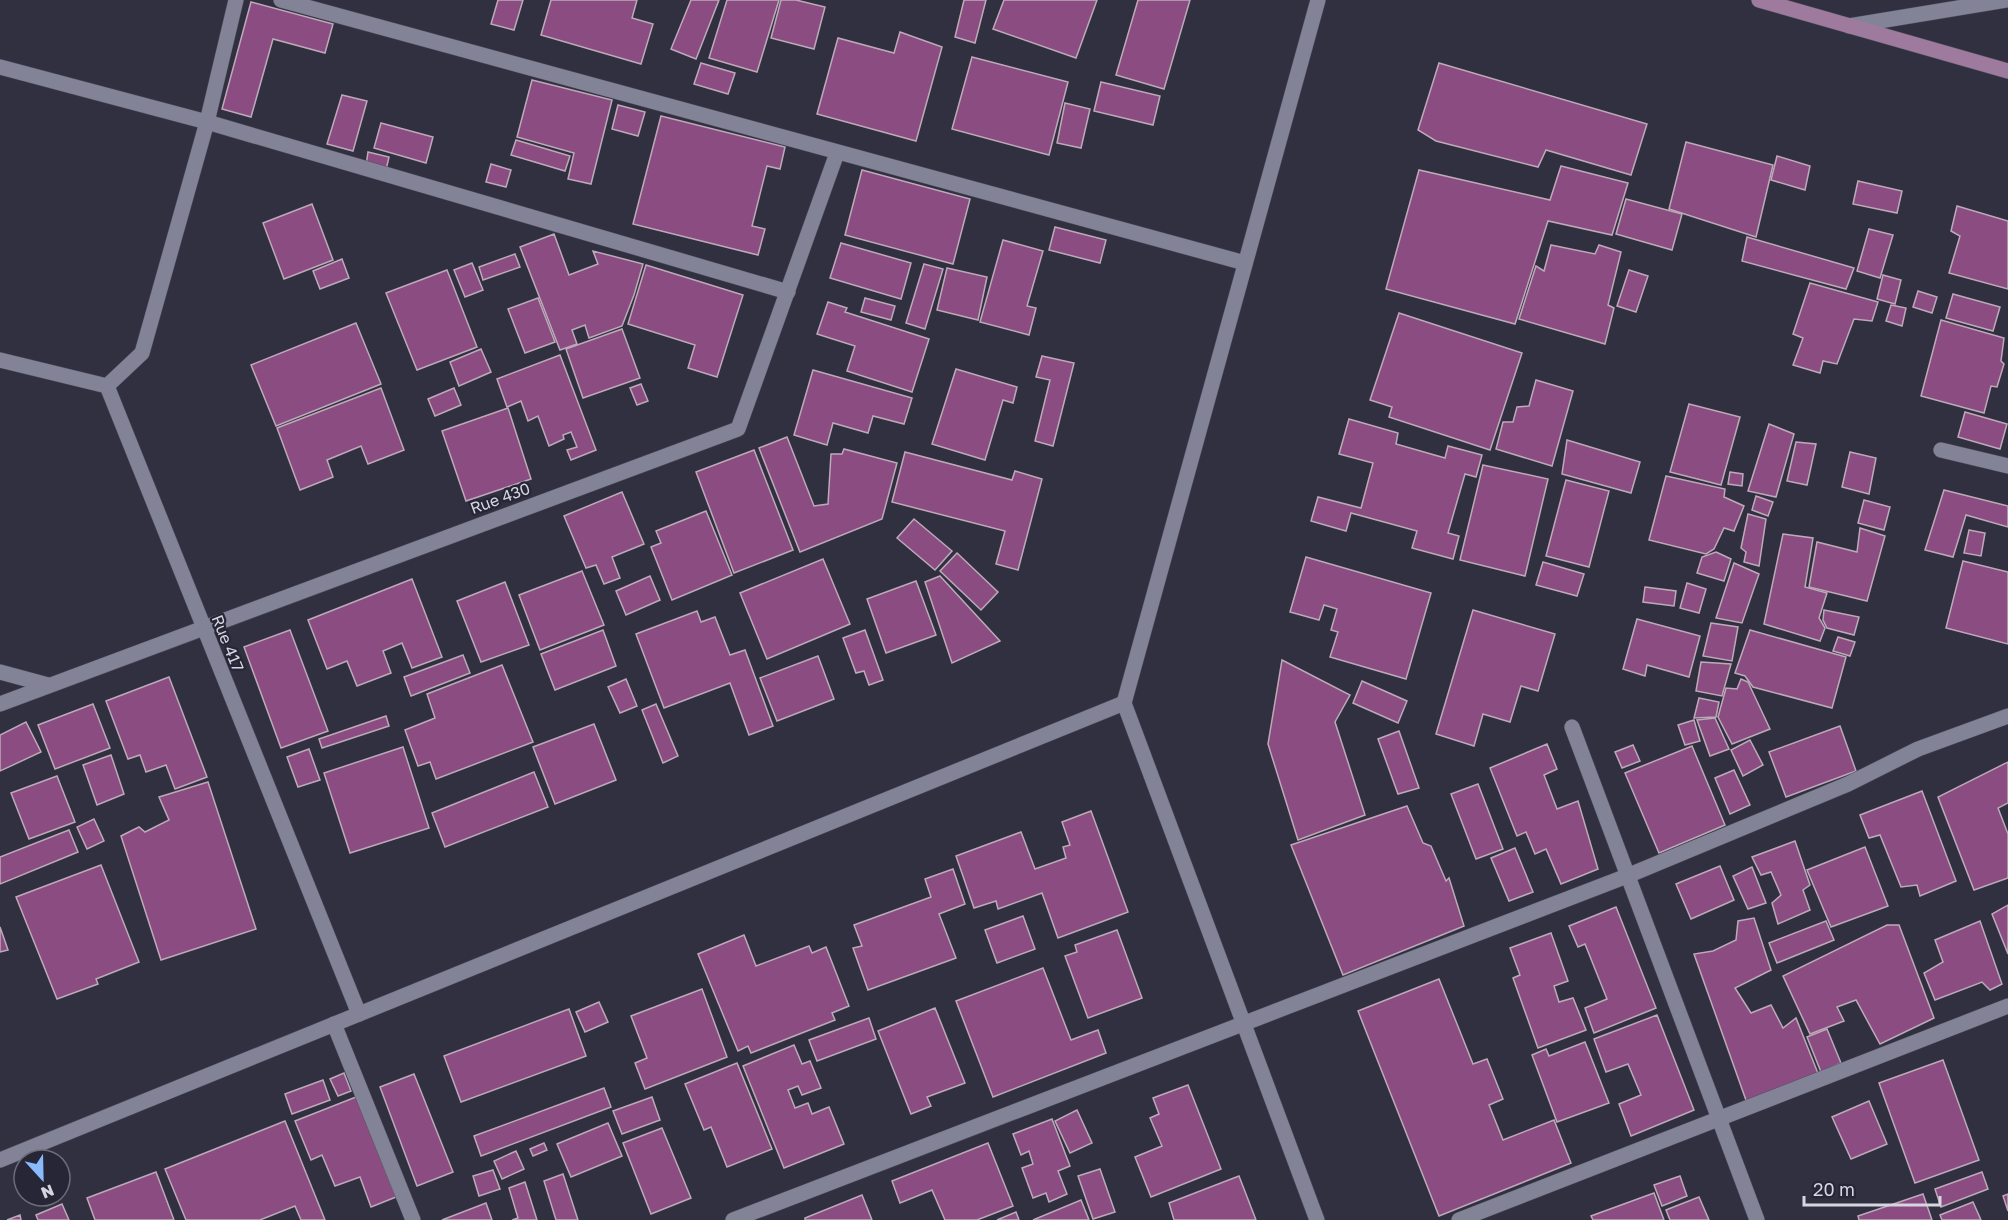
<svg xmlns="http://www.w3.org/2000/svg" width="2008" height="1220" font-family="'Golos Text',sans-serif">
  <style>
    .building { fill: #8a4c81; stroke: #bdaab9; stroke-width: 1.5 }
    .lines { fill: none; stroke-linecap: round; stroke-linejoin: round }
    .lane-casing { stroke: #4e4d5b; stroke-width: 16 }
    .street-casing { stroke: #4e4d5b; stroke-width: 16 }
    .secondary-casing { stroke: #4e4d5b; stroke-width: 16 }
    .lane { stroke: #838397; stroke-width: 15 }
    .street { stroke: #838397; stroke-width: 15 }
    .secondary { stroke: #9d7a9e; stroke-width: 15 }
    .labels { text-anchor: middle; stroke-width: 4.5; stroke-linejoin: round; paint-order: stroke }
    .street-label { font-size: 16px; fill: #d6d6e1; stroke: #272637 }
  </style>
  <rect width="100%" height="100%" fill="#313041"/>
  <g class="building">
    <path d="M498 0H523L514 30 491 24Z"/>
    <path d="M551 0H637L632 18 653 24 641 64 541 35Z"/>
    <path d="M691 0H719L696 59 671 49Z"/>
    <path d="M727 0H779L757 72 709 58Z"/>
    <path d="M781 0H796L825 7 814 49 771 38Z"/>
    <path d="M964 0H986L975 43 955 37Z"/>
    <path d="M1004 0H1097L1076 58 993 29Z"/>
    <path d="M1138 0H1190L1164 89 1116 75Z"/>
    <path d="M251 2 333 24 325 53 273 39 251 117 222 109Z"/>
    <path d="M900 32 942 47 916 141 817 114 838 38 894 53Z"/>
    <path d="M972 57 1068 82 1049 155 952 129Z"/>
    <path d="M701 63 735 73 728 94 694 84Z"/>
    <path d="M1439 63 1647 124 1631 175 1546 150 1538 167 1436 141 1418 130Z"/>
    <path d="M532 80 612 100 591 184 568 179 574 153 517 137Z"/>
    <path d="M1101 82 1160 96 1153 125 1094 111Z"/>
    <path d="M342 95 367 101 353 151 327 144Z"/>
    <path d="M1065 103 1090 109 1081 148 1057 143Z"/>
    <path d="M618 105 645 112 638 136 612 129Z"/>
    <path d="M661 116 785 147 780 169 767 166 752 226 765 229 758 255 633 224Z"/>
    <path d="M381 123 433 137 426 163 374 148Z"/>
    <path d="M516 140 570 156 565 171 511 155Z"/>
    <path d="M1686 142 1773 165 1756 237 1669 209Z"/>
    <path d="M368 152 389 157 386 170 366 166Z"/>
    <path d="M1777 156 1810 166 1805 190 1771 180Z"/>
    <path d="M491 164 511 170 506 187 486 182Z"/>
    <path d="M1561 166 1628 183 1612 235 1548 221 1515 324 1386 289 1419 170 1550 200Z"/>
    <path d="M862 170 970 199 953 264 845 235Z"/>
    <path d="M1858 181 1902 191 1897 213 1853 204Z"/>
    <path d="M1626 199 1682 214 1672 250 1616 234Z"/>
    <path d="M312 204 333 260 284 279 263 223Z"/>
    <path d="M1957 206 2008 221V289L1949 273 1960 236 1951 231Z"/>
    <path d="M1055 227 1106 240 1100 263 1049 250Z"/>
    <path d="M1869 229 1893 235 1880 278 1857 271Z"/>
    <path d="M554 234 569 275 598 264 593 251 643 264 634 295 622 326 589 338 585 325 572 330 577 344 560 350 520 247Z"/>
    <path d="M1747 237 1854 268 1846 289 1742 261Z"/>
    <path d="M1003 240 1043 251 1027 306 1036 308 1029 335 980 322Z"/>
    <path d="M841 243 911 263 901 299 830 278Z"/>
    <path d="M1551 245 1595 254 1599 245 1621 252 1608 305 1614 308 1605 344 1519 319 1536 266 1544 271Z"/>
    <path d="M515 254 520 267 483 280 479 267Z"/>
    <path d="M342 259 349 278 320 289 313 271Z"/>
    <path d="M472 263 483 290 465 297 454 270Z"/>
    <path d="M924 264 943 269 925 329 906 323Z"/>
    <path d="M646 265 743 295 717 377 688 368 695 345 628 324Z"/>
    <path d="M947 268 987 277 978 320 937 310Z"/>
    <path d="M447 270 477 347 417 370 386 293Z"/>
    <path d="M1629 270 1648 276 1636 312 1617 306Z"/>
    <path d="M1883 275 1901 280 1895 304 1877 299Z"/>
    <path d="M1810 283 1878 302 1872 321 1854 319 1837 364 1823 361 1820 373 1793 365 1803 338 1793 334Z"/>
    <path d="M1918 291 1937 297 1932 313 1913 307Z"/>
    <path d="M1953 294 2000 307 1993 331 1946 318Z"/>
    <path d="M538 298 555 342 525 353 508 309Z"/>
    <path d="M865 298 895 306 891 320 861 312Z"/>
    <path d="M828 302 847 308 845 312 929 339 912 392 847 371 855 346 817 334Z"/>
    <path d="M1891 305 1906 308 1902 326 1886 321Z"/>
    <path d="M1399 313 1522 353 1490 450 1389 417 1392 407 1370 400Z"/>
    <path d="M1941 320 2004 338 2001 361 2004 364 1997 387 1991 386 1984 413 1921 396Z"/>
    <path d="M356 323 381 384 276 426 251 365Z"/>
    <path d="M622 329 640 378 583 398 566 349Z"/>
    <path d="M481 349 491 372 459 386 450 362Z"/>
    <path d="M560 355 596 450 571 460 567 450 577 447 571 432 563 435 564 439 549 446 538 416 528 421 521 401 507 407 497 379Z"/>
    <path d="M1042 356 1074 363 1053 446 1035 441 1050 380 1036 377Z"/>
    <path d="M956 369 1017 387 1013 403 1003 400 985 460 932 444Z"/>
    <path d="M813 370 912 398 904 424 873 416 868 433 833 423 827 445 794 435Z"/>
    <path d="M1536 380 1573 391 1552 466 1496 449 1503 422H1513L1517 407 1529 406Z"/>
    <path d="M641 384 648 401 637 405 630 388Z"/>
    <path d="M381 388 404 450 368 464 361 446 327 460 333 477 300 490 277 428Z"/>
    <path d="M454 388 461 405 435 416 428 399Z"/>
    <path d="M1689 404 1740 417 1721 485 1670 472Z"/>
    <path d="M508 408 531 479 466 501 442 431Z"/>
    <path d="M1965 412 2007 424 2000 449 1958 437Z"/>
    <path d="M1349 419 1398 433 1396 444 1445 458 1448 446 1482 455 1476 477 1465 474 1448 533 1459 536 1453 559 1412 548 1417 531 1351 513 1346 531 1311 521 1318 497 1361 508 1373 463 1339 454Z"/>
    <path d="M1769 424 1794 434 1776 497 1748 491Z"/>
    <path d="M787 437 814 506 828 504 831 454H842L844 449 897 463 882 519 800 552 759 448Z"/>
    <path d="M1567 440 1640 462 1631 493 1562 474Z"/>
    <path d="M1796 442 1816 444 1807 485 1787 481Z"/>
    <path d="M754 450 793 550 734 573 696 472Z"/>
    <path d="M905 452 1012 480 1015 471 1042 479 1018 570 996 564 1005 531 892 502Z"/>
    <path d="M1850 452 1876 458 1869 494 1842 487Z"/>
    <path d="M1483 465 1548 479 1525 576 1460 560Z"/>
    <path d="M1730 472 1743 474 1742 486 1728 484Z"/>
    <path d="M1666 476 1725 489 1724 497 1744 506 1734 531 1724 528 1714 549 1706 554 1649 540Z"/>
    <path d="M1566 480 1609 491 1589 567 1546 556Z"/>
    <path d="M1944 490 2008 506V527L1966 515 1953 557 1925 550Z"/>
    <path d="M622 492 644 544 612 557 620 578 604 584 596 565 586 568 564 516Z"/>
    <path d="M1756 496 1773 502 1768 516 1752 510Z"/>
    <path d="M1864 500 1890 507 1884 530 1858 523Z"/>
    <path d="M706 511 732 575 672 600 651 547 661 543 656 531Z"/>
    <path d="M1748 514 1766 519 1759 566 1744 562 1746 552 1741 548Z"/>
    <path d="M914 519 952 551 935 570 897 538Z"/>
    <path d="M1860 528 1885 536 1867 601 1809 587 1817 542 1857 552Z"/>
    <path d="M1969 530 1985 533 1981 556 1964 553Z"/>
    <path d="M1783 534 1813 538 1805 587 1827 593 1819 618 1825 628 1820 641 1764 624Z"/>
    <path d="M1716 552 1731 559 1724 581 1697 573 1702 557Z"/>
    <path d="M957 553 998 592 981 610 940 571Z"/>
    <path d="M1306 557 1431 593 1406 679 1330 657 1338 632 1331 630 1337 609 1324 605 1319 620 1290 612Z"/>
    <path d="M823 559 850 624 767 659 740 593Z"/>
    <path d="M1963 561 2008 572V644L1946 628Z"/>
    <path d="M1543 562 1584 574 1577 596 1536 585Z"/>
    <path d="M1734 563 1759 574 1742 623 1716 618Z"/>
    <path d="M582 571 604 625 540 650 519 595Z"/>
    <path d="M650 576 660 600 626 615 616 591Z"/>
    <path d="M940 576 1000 641 952 663 925 582Z"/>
    <path d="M412 579 442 657 412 668 402 643 383 651 391 673 357 686 347 661 327 669 308 620Z"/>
    <path d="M916 581 936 635 886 653 867 599Z"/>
    <path d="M505 582 529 645 481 662 457 601Z"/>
    <path d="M1687 583 1706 589 1699 613 1680 608Z"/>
    <path d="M1645 587 1676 591 1674 606 1643 602Z"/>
    <path d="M1473 610 1555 634 1538 691 1521 686 1510 722 1483 714 1474 746 1436 734Z"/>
    <path d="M1824 610 1859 617 1854 635 1827 628 1823 620Z"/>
    <path d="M697 611 701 622 715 617 730 655 745 650 773 726 749 735 730 683 664 708 636 634Z"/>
    <path d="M1637 619 1700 636 1689 677 1647 665 1645 676 1623 669Z"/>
    <path d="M1711 623 1738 627 1732 661 1703 656Z"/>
    <path d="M290 630 328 731 281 748 244 647Z"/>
    <path d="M603 630 616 666 555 690 541 654Z"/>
    <path d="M865 630 883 680 869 685 864 671 856 673 843 638Z"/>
    <path d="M1750 630 1846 657 1832 708 1753 687 1745 676 1735 673Z"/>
    <path d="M1838 637 1855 642 1850 656 1833 651Z"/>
    <path d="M463 655 470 673 411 696 404 677Z"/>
    <path d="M818 656 834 699 777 721 760 678Z"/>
    <path d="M1282 660 1350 695 1335 722 1365 815 1298 840 1268 744Z"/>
    <path d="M1701 662 1731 664 1722 696 1696 691Z"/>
    <path d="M502 665 533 742 436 779 430 762 418 766 405 730 435 718 427 694Z"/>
    <path d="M169 677 207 777 175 789 166 765 146 772 140 755 128 759 106 701Z"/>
    <path d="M626 679 637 706 620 713 608 687Z"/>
    <path d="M1741 679 1748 682 1770 729 1732 744 1718 717 1726 688 1737 689Z"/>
    <path d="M1362 681 1407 701 1398 723 1353 703Z"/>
    <path d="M1699 698 1719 702 1716 717 1694 718Z"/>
    <path d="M93 704 110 748 55 769 38 725Z"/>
    <path d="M656 704 678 756 663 763 642 710Z"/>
    <path d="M386 716 389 726 322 748 319 739Z"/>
    <path d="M1715 718 1729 749 1710 756 1697 720Z"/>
    <path d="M1694 720 1700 741 1685 745 1678 725Z"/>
    <path d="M26 722 41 752 0 771V735Z"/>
    <path d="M594 724 616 780 555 804 533 747Z"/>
    <path d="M1840 726 1856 771 1786 797 1769 752Z"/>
    <path d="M1399 731 1419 788 1398 794 1378 739Z"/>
    <path d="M1750 740 1763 765 1743 776 1731 750Z"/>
    <path d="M1547 744 1557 769 1544 775 1557 809 1578 801 1598 869 1561 884 1546 849 1535 854 1526 832 1517 836 1490 768Z"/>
    <path d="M1633 745 1640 761 1622 768 1615 752Z"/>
    <path d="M1692 746 1725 825 1659 853 1625 773Z"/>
    <path d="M403 747 429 828 350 853 324 773Z"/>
    <path d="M309 749 320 780 298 787 287 757Z"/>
    <path d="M111 755 124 794 97 805 83 765Z"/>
    <path d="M2008 762V803L1998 808 2008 834V878L1974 890 1938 797Z"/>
    <path d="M1734 770 1750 805 1730 814 1715 778Z"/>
    <path d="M534 772 548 807 445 847 432 813Z"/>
    <path d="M57 776 75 822 29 839 11 793Z"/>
    <path d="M208 782 256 929 161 960 121 836 139 827 145 832 169 820 159 797Z"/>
    <path d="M1478 784 1503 849 1476 859 1451 794Z"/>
    <path d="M1922 791 1956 881 1920 896 1917 885 1901 887 1880 835 1869 838 1860 815Z"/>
    <path d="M1407 806 1423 843 1431 846 1446 881 1449 878 1464 926 1343 975 1291 845Z"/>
    <path d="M1091 811 1128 912 1058 938 1042 893 998 909 996 901 974 908 956 856 1021 832 1035 869 1066 858 1063 847 1070 845 1062 822Z"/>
    <path d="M94 819 104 841 87 849 77 827Z"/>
    <path d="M69 830 78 852 0 884V857Z"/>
    <path d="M1795 841 1810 885 1803 890 1810 910 1778 924 1772 903 1781 895 1771 872 1761 875 1752 857Z"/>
    <path d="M1865 847 1888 906 1831 927 1807 870Z"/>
    <path d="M1515 848 1533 892 1509 901 1491 858Z"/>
    <path d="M101 865 139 962 96 979 98 984 57 999 16 897Z"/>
    <path d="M1720 866 1734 900 1691 919 1676 884Z"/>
    <path d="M1752 867 1766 903 1748 909 1733 876Z"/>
    <path d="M953 869 965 904 939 914 956 958 868 990 853 948 862 946 854 925 931 897 925 879Z"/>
    <path d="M2008 905V954L1992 914Z"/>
    <path d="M1616 907 1656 1008 1594 1033 1585 1008 1607 999 1585 944 1578 947 1569 926Z"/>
    <path d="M1023 916 1035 949 997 963 985 930Z"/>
    <path d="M1754 918 1771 970 1735 988 1751 1013 1771 1005 1783 1028 1796 1018 1819 1076 1747 1103 1694 954 1713 951 1736 940 1738 921Z"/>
    <path d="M1826 921 1834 940 1777 963 1769 943Z"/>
    <path d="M1980 921 2002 984 1990 990 1982 982 1935 1000 1924 973 1943 962 1935 940Z"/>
    <path d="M1887 925H1899L1934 1018 1880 1044 1856 1000 1837 1007 1844 1021 1810 1034 1783 976Z"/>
    <path d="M0 927 8 950 0 952Z"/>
    <path d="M1117 930 1142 998 1088 1018 1065 956 1077 952 1075 945Z"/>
    <path d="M1551 933 1568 981 1554 986 1559 1002 1573 998 1586 1030 1538 1048 1513 978 1520 975 1510 948Z"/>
    <path d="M744 935 756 966 809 946 812 953 826 947 849 1006 832 1013 835 1020 751 1053 748 1046 738 1051 698 954Z"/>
    <path d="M1043 968 1071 1040 1098 1030 1106 1053 993 1097 956 1001Z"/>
    <path d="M1439 979 1473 1064 1487 1059 1503 1099 1489 1105 1503 1140 1554 1120 1571 1163 1439 1216 1358 1011Z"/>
    <path d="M702 989 727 1057 645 1089 635 1063 647 1058 631 1016Z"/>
    <path d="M599 1002 608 1022 585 1032 576 1012Z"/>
    <path d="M935 1008 965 1083 927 1097 931 1106 911 1114 878 1031Z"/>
    <path d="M569 1009 586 1056 461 1102 444 1056Z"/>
    <path d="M1657 1015 1694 1110 1631 1136 1619 1104 1641 1095 1628 1064 1606 1072 1594 1039Z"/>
    <path d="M869 1018 876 1039 817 1061 809 1040Z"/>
    <path d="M1827 1029 1841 1063 1821 1072 1807 1037Z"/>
    <path d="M1585 1042 1609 1103 1557 1122 1532 1055 1546 1049 1549 1056Z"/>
    <path d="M794 1045 802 1064 810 1061 821 1088 802 1095 798 1086 788 1090 795 1108 808 1103 812 1114 829 1107 844 1144 784 1168 743 1066Z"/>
    <path d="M1943 1060 1979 1160 1915 1183 1879 1083Z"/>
    <path d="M737 1063 772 1149 727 1167 711 1127 704 1130 685 1084Z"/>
    <path d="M344 1073 351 1091 338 1096 330 1079Z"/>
    <path d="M414 1074 453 1172 417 1186 380 1087Z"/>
    <path d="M323 1080 330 1100 292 1114 285 1094Z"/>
    <path d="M1188 1085 1221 1169 1151 1197 1135 1157 1162 1146 1150 1118 1159 1114 1153 1098Z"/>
    <path d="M604 1088 611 1107 481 1156 474 1136Z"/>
    <path d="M356 1097 396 1197 371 1207 360 1177 335 1186 322 1155 311 1160 295 1121Z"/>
    <path d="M652 1097 660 1120 622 1134 613 1111Z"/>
    <path d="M1869 1101 1887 1144 1851 1159 1832 1117Z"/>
    <path d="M1077 1110 1092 1143 1070 1153 1055 1121Z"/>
    <path d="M1052 1119 1070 1166 1058 1171 1067 1194 1049 1202 1046 1193 1033 1198 1022 1168 1033 1164 1029 1151 1021 1155 1013 1134Z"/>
    <path d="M285 1121 325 1220H301L295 1206 260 1220H186L165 1169Z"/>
    <path d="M608 1123 622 1156 571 1177 557 1144Z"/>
    <path d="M662 1128 691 1198 651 1214 623 1143Z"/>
    <path d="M544 1143 547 1150 533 1156 530 1149Z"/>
    <path d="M988 1143 1013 1206 977 1220H945L932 1190 900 1203 892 1181Z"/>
    <path d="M516 1151 524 1169 502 1179 494 1161Z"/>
    <path d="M1100 1169 1115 1212 1093 1219 1078 1176Z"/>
    <path d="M493 1170 500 1189 479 1196 473 1176Z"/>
    <path d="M156 1172 174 1220H95L87 1198Z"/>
    <path d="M1982 1172 1988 1189 1941 1207 1935 1189Z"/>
    <path d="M563 1174 578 1220H556L544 1181Z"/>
    <path d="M1239 1176 1256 1220H1174L1169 1203Z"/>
    <path d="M1680 1176 1687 1196 1662 1206 1654 1185Z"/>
    <path d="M525 1182 537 1220H512L518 1218 509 1188Z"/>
    <path d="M1654 1193 1664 1220H1593L1591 1216Z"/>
    <path d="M1923 1194 1932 1220H1859L1858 1216Z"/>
    <path d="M2008 1194V1211L2003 1196Z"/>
    <path d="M862 1195 872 1220H805V1218Z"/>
    <path d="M1699 1197 1709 1220H1670L1666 1210Z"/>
    <path d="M1081 1200 1089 1220H1033Z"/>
    <path d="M1973 1202 1981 1220H1942L1940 1215Z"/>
    <path d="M486 1203 492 1220H442Z"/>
    <path d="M62 1204 69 1220H38L36 1215Z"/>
    <path d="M1016 1212 1019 1220H997Z"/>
    <path d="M20 1215 21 1220H7Z"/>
  </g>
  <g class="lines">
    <g class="lane-casing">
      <path id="lane" d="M1849 26 2006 0"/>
    </g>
    <g class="street-casing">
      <g id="street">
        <path d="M281 0 1245 263"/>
        <path d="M0 67 207 122 788 292"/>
        <path d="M0 360 107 386 359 1014"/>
        <path d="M107 386 142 353 207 122 236 0"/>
        <path d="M1941 450 2008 466"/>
        <path d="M0 672 48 685"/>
        <path d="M0 704 738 429 837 153"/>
        <path d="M1572 727 1757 1220"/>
        <path d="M334 1024 413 1220"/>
        <path d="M0 1160 1124 703"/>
        <path d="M733 1220 1627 876 1848 784 1918 749 2008 716"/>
        <path d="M1317 1220 1124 703 1318 0"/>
        <path d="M1459 1220 2008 1006"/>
      </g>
    </g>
    <g class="secondary-casing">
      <path id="secondary" d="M1759 0 2008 71"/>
    </g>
    <use href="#lane" class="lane"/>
    <use href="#street" class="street"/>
    <use href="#secondary" class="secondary"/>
  </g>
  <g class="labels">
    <g class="street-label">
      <text transform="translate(500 498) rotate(-20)" y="6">Rue 430</text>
      <text transform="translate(228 643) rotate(68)" y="6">Rue 417</text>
    </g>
  </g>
  <g transform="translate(42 1178) rotate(158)"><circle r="28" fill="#272637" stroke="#6d6c7b" stroke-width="1.5"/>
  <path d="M0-4.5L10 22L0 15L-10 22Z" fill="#89bafc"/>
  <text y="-9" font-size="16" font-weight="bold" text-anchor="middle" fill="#d6d6e1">N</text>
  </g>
  <path d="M1804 1196v9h136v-9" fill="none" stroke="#d6d6e1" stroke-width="3"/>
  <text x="1813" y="1196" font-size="18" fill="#d6d6e1" stroke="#272637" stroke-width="4.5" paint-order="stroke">20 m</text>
</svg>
